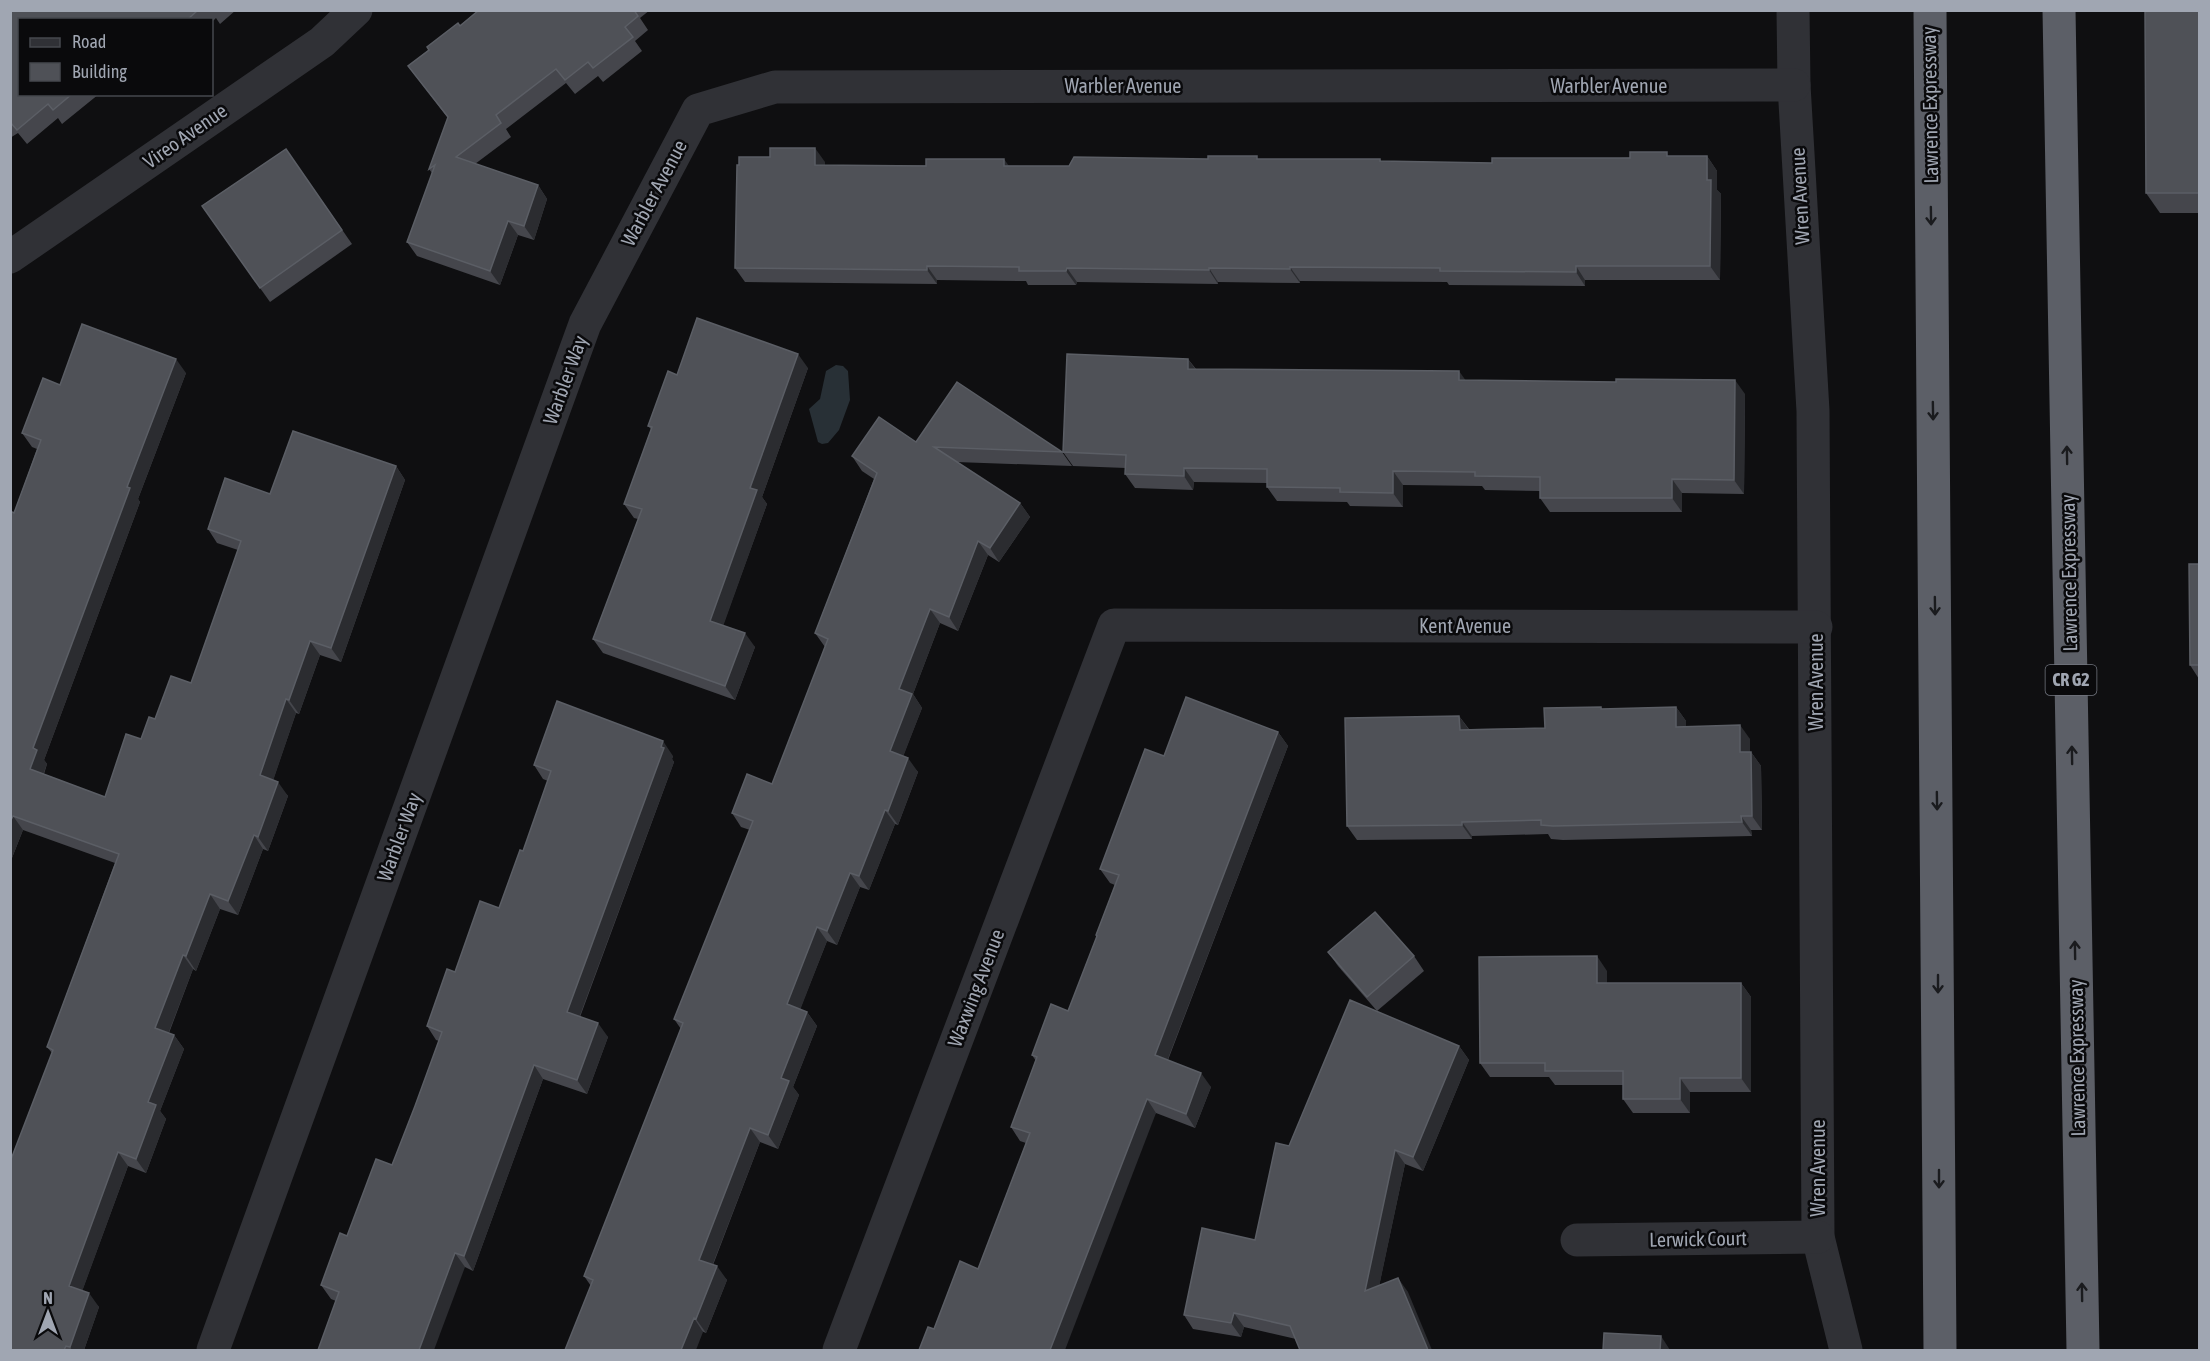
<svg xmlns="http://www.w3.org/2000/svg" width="2210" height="1361" font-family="'Asap Condensed',sans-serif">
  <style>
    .water { fill: #283036 }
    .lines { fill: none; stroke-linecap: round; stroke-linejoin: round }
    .street { stroke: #303136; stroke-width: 33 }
    .highway { stroke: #5c5f67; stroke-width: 33 }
    .wall { fill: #45464c }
    .shaded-wall { fill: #2b2c30 }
    .building { fill: #4f5157; stroke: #5b5e65; stroke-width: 1.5 }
    .oneway { stroke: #1a1b1e }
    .labels { text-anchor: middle; stroke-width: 5; stroke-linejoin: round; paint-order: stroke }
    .shield { fill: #0a0a0c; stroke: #737780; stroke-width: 1.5 }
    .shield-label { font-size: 18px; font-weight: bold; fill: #a0a6b2 }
    .street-label { font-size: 20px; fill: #a0a6b2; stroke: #0a0a0c }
  </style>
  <rect width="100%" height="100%" fill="#0f0f11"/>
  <path class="water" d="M836 365 843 366 848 371 850 400 839 430 828 443 822 444 818 442 809 409 820 399 826 371Z"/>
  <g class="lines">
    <g class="street">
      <path d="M1793 10 1794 85 1813 411 1818 1237 1846 1350"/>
      <path d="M10 257 322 42 356 10"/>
      <path d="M1577 1240 1818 1237"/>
      <path d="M213 1350 585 324 698 110 775 87 1794 85"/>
      <path d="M839 1350 1114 625 1816 627"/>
    </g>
    <g class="highway">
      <path d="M1930 10 1940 1350"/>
      <path d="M2059 10 2083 1350"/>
    </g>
  </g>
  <g class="wall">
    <path d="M10 10H236L220 24 216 18 212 22V20H20V94H99L62 124 58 118 27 144 18 133 10 138Z"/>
    <path d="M479 10H650L640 18 648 30 635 41 642 51 603 82 598 76 575 94 566 83 506 129 511 137 475 164 538 185 547 199 534 240 518 235 500 285 417 256 407 242 432 173 429 169 448 118 408 66Z"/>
    <path d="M2199 10V213H2160L2146 193Z"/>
    <path d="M286 149 352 244 270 302 202 206Z"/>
    <path d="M1670 156H1707L1717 171V190L1721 194 1720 280H1585V286L1449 285 1447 282 1300 281V283L1218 282V284L1077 282 1076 285H1028L1026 281 937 280V284L745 282 735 268 739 165 770 157 825 162V165L1069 166 1259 159H1380L1381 161 1492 163Z"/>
    <path d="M1188 359 1196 369 1465 380 1745 394 1744 494 1682 493V512H1550L1540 498V491L1485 490 1482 486 1403 485V507L1350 506 1347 502 1277 501 1267 487V483L1194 482 1193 490 1135 488 1125 474 1126 468 1073 466 1063 452Z"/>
    <path d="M808 368 762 497 767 504 723 625 755 647 735 700 603 653 593 639 638 519 634 518 624 504 651 429 648 426 677 375Z"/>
    <path d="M186 373 138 499 140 502 44 760 47 764 44 774 105 797 141 739 155 719 191 683 238 550 217 543 208 529 270 494 396 466 405 480 341 662 320 655 299 714 296 713 273 780 288 796 268 851 263 849 238 915 220 909 196 971 193 969 169 1033 174 1035 184 1049 160 1111 166 1119 146 1173 128 1166 82 1291 99 1307 84 1350H10L52 1053 47 1047 115 863 23 830 10 863V511L14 513 37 449 32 447 22 433 60 385Z"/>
    <path d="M916 442 1062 452 1072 466 956 462 1020 503 1030 517 999 562 988 555 958 631 940 623 913 694 922 708 903 756 918 772 898 825 895 824 869 890 860 887 837 945 827 941 800 1009 807 1012 817 1026 793 1087 799 1095 778 1149 760 1142 713 1265 727 1280 706 1333 591 1286 584 1276 681 1029 674 1019 750 830 741 827 732 813 772 784 825 647 815 633 874 479 862 471 852 456Z"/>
    <path d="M2199 564V679L2190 665Z"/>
    <path d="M1601 707 1602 709 1676 707 1686 721V726L1750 739V752H1751L1761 766 1762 830H1751L1752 836 1563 840 1551 839 1548 834 1472 836V839L1357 840 1347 826 1459 716 1469 729 1545 728Z"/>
    <path d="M1278 732 1288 746 1168 1060 1211 1087 1195 1128 1156 1113 934 1329 978 1269 1026 1143 1020 1141 1011 1127 1036 1061 1032 1055 1068 1011 1097 937 1096 935 1115 885 1110 883 1100 869 1164 756Z"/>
    <path d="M673 756 672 759 674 762 580 1017 608 1037 587 1094 543 1079 473 1271 465 1267 336 1301 331 1299 321 1285 347 1236 392 1165 415 1106 439 1041 436 1040 427 1026 455 972 499 908 523 851 548 781 543 779 534 765Z"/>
    <path d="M1328 952 1414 956 1424 971 1377 1011 1338 966Z"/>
    <path d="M1607 971V983H1741L1751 997V1092H1690V1113H1633L1623 1099V1085H1555L1549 1077H1490L1480 1063Z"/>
    <path d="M1459 1046 1469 1060 1423 1171 1405 1164 1379 1286 1408 1292 1296 1339 1244 1327 1241 1337 1193 1329 1184 1315 1255 1240 1289 1146Z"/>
  </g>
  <g class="shaded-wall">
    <path d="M815 148 825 162V179L815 165Z"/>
    <path d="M1707 156 1717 171V190L1721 194 1720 280 1710 266Z"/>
    <path d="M1004 159 1014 173 1004 166Z"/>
    <path d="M538 185 547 199 534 240 524 226Z"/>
    <path d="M508 221 518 235 500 285 490 271Z"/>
    <path d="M927 266 937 280V284L927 270Z"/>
    <path d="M1576 266 1585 280V286L1576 272Z"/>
    <path d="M1290 267 1300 281V283L1290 269Z"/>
    <path d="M1067 268 1077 282 1076 285 1066 271Z"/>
    <path d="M1209 268 1218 282V284L1209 270Z"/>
    <path d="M798 354 808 368 762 497 767 504 720 635 710 621 750 488Z"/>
    <path d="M176 359 186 373 138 499 140 502 44 760 47 764 40 783 30 769 33 748 127 487Z"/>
    <path d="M1188 359 1198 373 1188 369Z"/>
    <path d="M1459 371 1469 385 1459 380Z"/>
    <path d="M1735 380 1745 394 1744 494 1734 480Z"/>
    <path d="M396 466 405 480 341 662 331 648Z"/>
    <path d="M1184 468 1194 482 1193 490 1184 476Z"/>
    <path d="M1393 471 1403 485V507L1393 493Z"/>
    <path d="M1672 479 1682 493V512L1672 498Z"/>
    <path d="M1020 503 1030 517 999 562 990 548Z"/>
    <path d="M978 541 988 555 958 631 949 617Z"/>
    <path d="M930 609 940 623 913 694 922 708 900 765 890 751 899 689Z"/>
    <path d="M745 633 755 647 735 700 725 686Z"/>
    <path d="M310 641 320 655 299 714 289 700Z"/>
    <path d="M286 699 296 713 270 790 260 775Z"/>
    <path d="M1676 707 1686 721V741L1676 727Z"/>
    <path d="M1459 716 1469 730H1460Z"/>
    <path d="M1740 725 1750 739V766L1740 752Z"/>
    <path d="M1278 732 1288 746 1164 1069 1155 1055Z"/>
    <path d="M663 741 673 756 672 759 674 762 576 1026 567 1012Z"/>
    <path d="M1751 752 1761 766 1762 830 1752 816Z"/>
    <path d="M908 758 918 772 898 825 888 811Z"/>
    <path d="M278 782 288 796 268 851 258 837Z"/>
    <path d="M885 810 895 824 869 890 859 876Z"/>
    <path d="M13 816 23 830 10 863V822Z"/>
    <path d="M1741 816 1751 830 1752 836 1742 822Z"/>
    <path d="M1462 822 1472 836V839L1462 825Z"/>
    <path d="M254 835 263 849 238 915 228 901Z"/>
    <path d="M850 873 860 887 837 945 827 931Z"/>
    <path d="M210 894 220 909 196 971 186 956Z"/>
    <path d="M817 927 827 941 797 1018 787 1004Z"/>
    <path d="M183 955 193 969 165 1042 155 1028Z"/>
    <path d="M1597 956 1607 971V997L1597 983Z"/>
    <path d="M1741 983 1751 997V1092L1741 1078Z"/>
    <path d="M807 1012 817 1026 793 1087 799 1095 778 1149 768 1135 781 1078Z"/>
    <path d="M598 1023 608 1037 587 1094 577 1080Z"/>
    <path d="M174 1035 184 1049 160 1111 166 1119 146 1173 136 1159 148 1102Z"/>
    <path d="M1459 1046 1469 1060 1423 1171 1413 1157Z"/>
    <path d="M534 1065 543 1079 473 1271 464 1256Z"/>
    <path d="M1201 1073 1211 1087 1195 1128 1186 1114Z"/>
    <path d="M1680 1078 1690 1092V1113L1680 1099Z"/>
    <path d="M1147 1099 1156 1113 1065 1350H1050Z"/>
    <path d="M750 1128 760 1142 709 1274 699 1260Z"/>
    <path d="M1395 1150 1405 1164 1375 1306 1365 1291Z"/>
    <path d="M118 1152 128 1166 79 1300 69 1286Z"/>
    <path d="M455 1253 465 1267 434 1350H419Z"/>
    <path d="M717 1266 727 1280 706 1333 696 1319Z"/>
    <path d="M1398 1278 1408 1292 1432 1350H1428Z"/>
    <path d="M89 1293 99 1307 84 1350H72L70 1347Z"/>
    <path d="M1234 1313 1244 1327 1241 1337 1231 1323Z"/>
    <path d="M694 1318 703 1332 696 1350H681Z"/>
    <path d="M1661 1336 1670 1350H1660Z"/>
  </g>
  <g class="building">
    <path d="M10 10H198L187 20H20V94H72L53 110 48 104 17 130 10 122Z"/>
    <path d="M479 10H634L638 16 625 27 633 37 593 68 588 62 565 80 556 69 496 115 501 123 456 157 538 185 524 226 508 221 490 271 407 242 435 165 429 169 448 117 408 66 429 50 427 47 458 23 460 26Z"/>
    <path d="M2145 10H2199V193H2146Z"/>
    <path d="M770 148H815V165L926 166V159H1004V166H1069L1074 157 1208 159V156H1257V159H1380V161L1492 163V158H1630V152H1667V156H1707V180H1711L1710 266H1576V272L1440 271V268L1290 267V269L1209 268V270L1067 268 1066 271H1019V267L927 266V270L735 268 737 165H739V157H770Z"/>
    <path d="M286 149 342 230 260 288 202 206Z"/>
    <path d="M697 318 798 354 750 488 757 490 710 621 745 633 725 686 593 639 642 509 624 504 652 427 648 426 668 371 677 375Z"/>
    <path d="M82 324 176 359 127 487 130 488 33 748 37 750 30 769 105 797 126 734 141 739 149 717 155 719 171 676 191 683 241 541 208 529 225 478 270 494 293 431 396 466 331 648 310 641 289 700 286 699 260 775 278 782 258 837 254 835 228 901 210 894 186 956 183 955 155 1028 174 1035 148 1102 156 1105 136 1159 118 1152 69 1286 89 1293 70 1347 66 1346 64 1350H10V1162L53 1050 47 1047 119 854 13 816 10 822V511L14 513 41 440 22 433 43 378 60 385Z"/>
    <path d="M1067 354 1188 359V369L1459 371V380L1616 382V379L1735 380 1734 480 1672 479V498H1540V477L1475 476V472L1393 471V493L1340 492V488L1267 487V469L1184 468V476L1125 474 1126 455 1063 452Z"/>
    <path d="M957 382 1062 452 934 447 1020 503 990 548 978 541 949 617 930 609 899 689 912 694 890 751 908 758 888 811 885 810 859 876 850 873 827 931 817 927 787 1004 807 1012 781 1078 789 1081 768 1135 750 1128 699 1260 717 1266 696 1319 694 1318 681 1350H565L593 1280 584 1276 683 1023 674 1019 753 821 732 813 747 774 772 784 828 639 815 633 877 473 852 456 879 417 916 442Z"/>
    <path d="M2189 564H2199V665H2190Z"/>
    <path d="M1186 697 1278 732 1155 1055 1201 1073 1186 1114 1147 1099 1050 1350H919L928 1327 934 1329 960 1261 978 1269 1030 1133 1011 1127 1037 1057 1032 1055 1051 1004 1068 1011 1097 936 1096 935 1119 875 1100 869 1145 749 1164 756Z"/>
    <path d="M557 701 663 741 661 747 664 748 567 1012 598 1023 577 1080 534 1065 464 1256 455 1253 419 1350H318L339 1292 321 1285 340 1233 347 1236 376 1159 392 1165 415 1106 442 1032 427 1026 447 969 455 972 480 901 499 908 520 850 523 851 551 771 534 765Z"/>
    <path d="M1601 707V709L1676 707V727L1740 725V752H1751L1752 816H1741L1742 822 1553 826 1541 825V820L1462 822V825L1347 826 1345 718 1459 716 1460 730 1545 728 1544 708Z"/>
    <path d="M1375 912 1414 956 1367 997 1328 952Z"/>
    <path d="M1597 956V983H1741V1078H1680V1099H1623V1071H1545V1063H1480L1479 957Z"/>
    <path d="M1350 1000 1459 1046 1413 1157 1395 1150 1365 1291 1398 1278 1428 1350H1300L1290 1326 1234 1313 1231 1323 1184 1315 1202 1228 1255 1240 1276 1143 1289 1146Z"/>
    <path d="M1604 1333 1661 1336 1660 1350H1603Z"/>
  </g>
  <defs><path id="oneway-shaft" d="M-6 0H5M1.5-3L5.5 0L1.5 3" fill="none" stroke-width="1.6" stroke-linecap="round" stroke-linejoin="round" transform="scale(1.5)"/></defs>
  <g class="oneway">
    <use href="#oneway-shaft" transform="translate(1931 216) rotate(89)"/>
    <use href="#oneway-shaft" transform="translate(1933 411) rotate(89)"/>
    <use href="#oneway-shaft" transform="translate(2067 455) rotate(-91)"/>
    <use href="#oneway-shaft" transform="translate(1935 606) rotate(89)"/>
    <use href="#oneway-shaft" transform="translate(2072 755) rotate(-91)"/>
    <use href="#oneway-shaft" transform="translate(1937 801) rotate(89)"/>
    <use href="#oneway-shaft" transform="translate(2075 950) rotate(-91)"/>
    <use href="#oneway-shaft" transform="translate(1938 984) rotate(90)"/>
    <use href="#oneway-shaft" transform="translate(1939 1179) rotate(90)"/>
    <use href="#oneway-shaft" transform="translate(2082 1292) rotate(-91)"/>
  </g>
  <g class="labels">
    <rect class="shield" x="2045.5" y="665" width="51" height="30" rx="4.5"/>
    <g class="shield-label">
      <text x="2071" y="686">CR G2</text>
    </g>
    <g class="street-label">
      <text x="1123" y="93">Warbler Avenue</text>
      <text x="1609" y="93">Warbler Avenue</text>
      <text transform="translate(1930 105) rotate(-91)" y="7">Lawrence Expressway</text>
      <text transform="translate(185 136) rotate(-35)" y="7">Vireo Avenue</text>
      <text transform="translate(654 193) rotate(-62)" y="7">Warbler Avenue</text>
      <text transform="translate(1800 196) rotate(-93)" y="7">Wren Avenue</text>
      <text transform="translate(565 380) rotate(-70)" y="7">Warbler Way</text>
      <text transform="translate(2069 573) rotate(-91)" y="7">Lawrence Expressway</text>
      <text x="1465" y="633">Kent Avenue</text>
      <text transform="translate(1816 682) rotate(-90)" y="7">Wren Avenue</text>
      <text transform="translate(399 837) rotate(-70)" y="7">Warbler Way</text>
      <text transform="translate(976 988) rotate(-69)" y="7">Waxwing Avenue</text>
      <text transform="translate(2077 1058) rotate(-91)" y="7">Lawrence Expressway</text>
      <text transform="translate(1818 1168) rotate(-90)" y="7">Wren Avenue</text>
      <text transform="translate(1698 1239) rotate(-1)" y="7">Lerwick Court</text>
    </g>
  </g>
  <rect width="2210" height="1361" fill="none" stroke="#a0a6b2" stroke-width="24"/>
  <rect x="18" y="18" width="195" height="78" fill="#0a0a0c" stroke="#46484e" stroke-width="1.5"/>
  <rect x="30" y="38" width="30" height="9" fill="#303136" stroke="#46484e" stroke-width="1.5"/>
  <text x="72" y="48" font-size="18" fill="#a0a6b2">Road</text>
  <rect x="30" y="63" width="30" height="18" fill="#4f5157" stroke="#46484e" stroke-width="1.5"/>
  <text x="72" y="78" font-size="18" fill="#a0a6b2">Building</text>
  <g transform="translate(48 1313)" stroke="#0a0a0c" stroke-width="4.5" paint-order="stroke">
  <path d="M0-4.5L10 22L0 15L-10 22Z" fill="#a0a6b2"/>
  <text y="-9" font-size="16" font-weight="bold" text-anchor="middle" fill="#a0a6b2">N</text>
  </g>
</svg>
